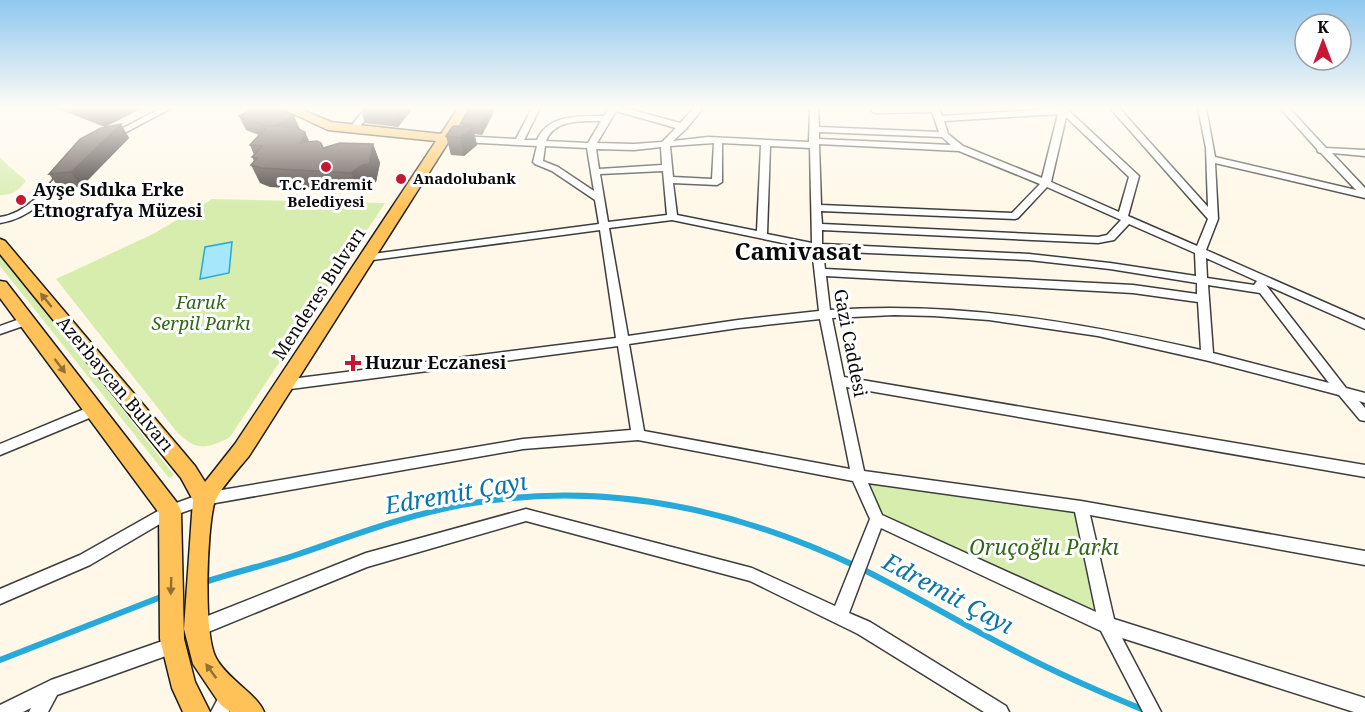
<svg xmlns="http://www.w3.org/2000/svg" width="1365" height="712" font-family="'Noto Serif',serif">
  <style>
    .green { fill: #d6edae }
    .water { fill: #a7e7fc; stroke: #27a9da; stroke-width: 1.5 }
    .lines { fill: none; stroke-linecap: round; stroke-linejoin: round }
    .stream { stroke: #27a9da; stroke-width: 6 }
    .minor-casing { stroke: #3d3d3d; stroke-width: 3 }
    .primary-casing { stroke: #1b1b1b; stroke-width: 3 }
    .minor { fill: #fff; fill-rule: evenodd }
    .primary { fill: #ffc258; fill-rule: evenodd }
    .wall { fill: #483f3c }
    .shaded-wall { fill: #3b3331 }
    .building { fill: #544946; stroke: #3b3331; stroke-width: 1.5 }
    .oneway { fill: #916f35 }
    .poi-dot { fill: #c61735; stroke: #fff; stroke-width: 2 }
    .labels { text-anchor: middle; stroke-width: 6; stroke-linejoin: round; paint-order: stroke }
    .far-poi-label { font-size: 15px; font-weight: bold; fill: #0a0a0a; stroke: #fff; text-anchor: start }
    .poi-label { font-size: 18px; font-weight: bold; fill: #0a0a0a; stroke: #fff; text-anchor: start }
    .street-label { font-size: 18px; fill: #0a0a0a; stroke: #fff }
    .park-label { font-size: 18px; font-style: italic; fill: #316716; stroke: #fff }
    .near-park-label { font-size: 21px; font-style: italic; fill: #316716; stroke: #fff }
    .district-label { font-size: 24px; font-weight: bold; fill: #0a0a0a; stroke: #fff }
    .near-water-label { font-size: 24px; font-style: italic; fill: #0a75a6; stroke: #fff }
  </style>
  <rect width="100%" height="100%" fill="#fff8e8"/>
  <g class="green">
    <path d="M0 158 26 181C18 191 13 195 0 195Z"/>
    <path d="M212 199 385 203 230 437C206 450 195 451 176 431L56 279 153 234Z"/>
    <path d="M0 254 174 475 169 478 0 266Z"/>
    <path d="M858 476 1081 507 1107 625 877 519Z"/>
  </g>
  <path class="water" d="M232 242 229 273 200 279 205 247Z"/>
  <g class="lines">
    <g class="stream">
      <path d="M202 583C234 572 267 565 299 554 357 534 412 513 473 503 607 481 739 510 860 568 911 593 960 623 1011 649 1056 673 1102 693 1149 712"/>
      <path d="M0 660 166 595"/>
    </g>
    <g class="minor-casing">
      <g id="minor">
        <path d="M161 108H172L113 139 106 137Z"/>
        <path d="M366 108H375L356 131H350V127Z"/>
        <path d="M532 108H540L524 140H537C548 114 580 116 604 116L609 108H625L680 123 694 108H703L686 129 673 141 708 137 809 142 810 108H818L819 127 939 132 932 112 875 113 871 111 875 109 939 108 942 116 1068 108V110L1139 176 1128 216 1197 246 1208 219 1110 108H1119L1208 207 1206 148 1198 108H1206L1215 157 1356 190 1321 153 1318 152 1317 149 1280 108H1289L1326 148 1365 150V156L1332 153 1365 188V198L1215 163 1218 219 1206 250 1365 320V329L1266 285 1346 388 1365 393V403L1359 401 1365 408V421L1360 420 1339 395 1209 361 1098 336 989 320 934 316 894 315 832 318 844 377 1365 465V477L846 387 864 471 1081 501 1365 551V565L1090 515 1114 619 1365 698V712H1354L1122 638 1161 712H1143L1101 631 881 528 849 613 870 622 1006 706 1009 712H984L858 634 750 581 526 521 367 567 196 637 190 635 188 629 190 623 366 553 526 509 752 568 835 606 870 519 853 481 638 440 523 449 204 505 175 515 90 565 0 604V589L80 555 165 507 204 493 523 439 631 430 618 346 283 390 279 388 277 385 279 382 283 380 616 338 600 230 365 261 360 258 365 255 599 224 595 200 552 171 535 164 533 162 537 146 461 142 457 139 461 136 516 139ZM616 111 676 128 662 142 634 144 597 143ZM1058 114 1042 178 963 146 948 134 944 121ZM1066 117 1129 177 1119 212 1051 182ZM601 121 588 143 546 141C554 119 582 121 601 121ZM819 132 942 137 951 145 819 139ZM714 143 712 179 673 177 670 146ZM722 143 761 145 757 231 677 215 673 183 717 185 722 182ZM819 144 959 151 1040 184 1012 213 821 205ZM545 146 587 148 594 191 558 167 543 161ZM770 146 810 148 812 243 767 234ZM661 147 662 165 599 169 596 149 634 150ZM663 171 667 215 608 222 600 174ZM1047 187 1121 220 1107 235 1098 237 822 224 821 211 1015 219 1018 218ZM672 220 812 249 819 311 738 320 628 336 609 228ZM1129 224 1195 253 1196 276 1110 263 1029 254 822 244V230L1098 243 1114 240ZM823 251 1029 260 1110 269 1197 283V294L1133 285 825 269ZM1206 258 1257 281 1254 285 1207 278ZM826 276 1133 293 1198 302 1201 350C1078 322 956 301 830 310ZM1208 285 1260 293 1329 383 1213 353ZM820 319 850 469 644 431 629 344 738 328ZM868 483 1075 512 1096 612 882 515Z"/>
        <path d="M66 167 69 168V172C51 195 30 219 0 223V217C26 214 47 188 63 168Z"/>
        <path d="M25 317 31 321 29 324 0 334V326Z"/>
        <path d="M94 405 99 406 100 410 99 414 0 455V444Z"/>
        <path d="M171 638 177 640 179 646 177 652 57 695 48 712H29L31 708 23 712H0V705L51 680Z"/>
        <path d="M229 686 235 689 238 695 229 712H211L223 689Z"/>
      </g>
    </g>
    <g class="primary-casing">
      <g id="primary">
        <path d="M281 108H298L331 122 441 134 458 108H470L249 456C240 467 218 491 214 504 207 531 203 634 216 658 227 679 257 694 264 712H230L220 704 193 664 184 629 193 500 181 478 0 254V239L5 241 195 466 205 482 235 444 436 141 328 130Z"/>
        <path d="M0 281 6 282 178 504 181 511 184 639 195 682 210 712H183L172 688 160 639 159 513 0 298Z"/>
      </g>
    </g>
    <use href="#minor" class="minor"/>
    <use href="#primary" class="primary"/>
  </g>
  <g class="wall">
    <path d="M56 108H142L105 127Z"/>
    <path d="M360 108H413L398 127 365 123Z"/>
    <path d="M469 108H496L482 135 474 134 477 145 464 156 451 155 446 136 462 126 461 123Z"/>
    <path d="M239 116H294L300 129 305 132 309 142 321 143 324 148 373 144 380 163 376 182 369 184 358 192 270 187 260 183 251 165 254 161 252 157 254 155 250 145 259 135 246 130Z"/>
    <path d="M121 124 129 138 81 187 59 188 49 174Z"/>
  </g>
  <g class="shaded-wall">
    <path d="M106 108H142L105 127 96 113Z"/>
    <path d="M393 108H413L398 127Z"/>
    <path d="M490 108H496L482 135 480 126Z"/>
    <path d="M294 116 300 130 271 128Z"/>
    <path d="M121 124 129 138 81 187 71 172Z"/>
    <path d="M473 127 477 145 464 156 460 138Z"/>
    <path d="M305 132 313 150 300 143Z"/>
    <path d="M373 144 380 163 376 182 369 184 358 192 351 173Z"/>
  </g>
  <g class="building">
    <path d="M84 108H106L96 113Z"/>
    <path d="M255 108H276L294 116 275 126H267L239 116Z"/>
    <path d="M469 108H490L480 126 461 123Z"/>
    <path d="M121 124 71 172 49 174 80 139 101 128Z"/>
    <path d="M267 126 294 127 305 132 300 143 317 141 321 143 323 148 340 143 373 144 369 164 362 165 351 173 261 168 251 165 257 158 252 157 262 146 250 145Z"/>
    <path d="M453 126 473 127 460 138 446 136Z"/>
  </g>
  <defs><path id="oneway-solid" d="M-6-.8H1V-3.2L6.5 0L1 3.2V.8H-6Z" transform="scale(1.5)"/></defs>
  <g class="oneway">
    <use href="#oneway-solid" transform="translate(46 300) rotate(-129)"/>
    <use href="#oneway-solid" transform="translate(60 366) rotate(53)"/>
    <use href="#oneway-solid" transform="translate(171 586) rotate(92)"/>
    <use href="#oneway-solid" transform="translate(211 671) rotate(-126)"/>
  </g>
  <linearGradient id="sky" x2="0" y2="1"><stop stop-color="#8ec8f0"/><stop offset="0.52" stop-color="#fffcf5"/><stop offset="1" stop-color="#fffcf5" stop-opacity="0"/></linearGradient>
  <rect width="1365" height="208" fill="url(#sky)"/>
  <g class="poi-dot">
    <circle cx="326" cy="167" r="6"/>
    <circle cx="401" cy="179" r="6"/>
    <circle cx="21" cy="200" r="6"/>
    <path d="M350 354h6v6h6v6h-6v6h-6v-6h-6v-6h6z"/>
  </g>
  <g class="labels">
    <g class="far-poi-label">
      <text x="413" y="184">Anadolubank</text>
      <text x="326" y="190" text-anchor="middle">T.C. Edremit<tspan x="326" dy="17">Belediyesi</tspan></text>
    </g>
    <g class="poi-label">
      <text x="33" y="196">Ayşe Sıdıka Erke<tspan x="33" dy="21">Etnografya Müzesi</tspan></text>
      <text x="365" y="369">Huzur Eczanesi</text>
    </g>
    <g class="street-label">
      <text transform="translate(319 294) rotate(-57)" y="6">Menderes Bulvarı</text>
      <text transform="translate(850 343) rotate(79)" y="6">Gazi Caddesi</text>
      <text transform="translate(115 384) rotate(50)" y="6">Azerbaycan Bulvarı</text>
    </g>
    <g class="park-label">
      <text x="201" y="309">Faruk<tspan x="201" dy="21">Serpil Parkı</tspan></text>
    </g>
    <g class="near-park-label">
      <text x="1044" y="555">Oruçoğlu Parkı</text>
    </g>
    <g class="district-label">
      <text x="798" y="260">Camivasat</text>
    </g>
    <g class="near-water-label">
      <text transform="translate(456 494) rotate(-10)" y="8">Edremit Çayı</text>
      <text transform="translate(948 594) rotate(28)" y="8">Edremit Çayı</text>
    </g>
  </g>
  <g transform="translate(1323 42)"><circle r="28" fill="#ffffff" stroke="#9d9d9d" stroke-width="1.5"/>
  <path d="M0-4.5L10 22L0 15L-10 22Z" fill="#c61735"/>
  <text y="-9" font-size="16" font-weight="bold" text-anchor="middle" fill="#0a0a0a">K</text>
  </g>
</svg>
